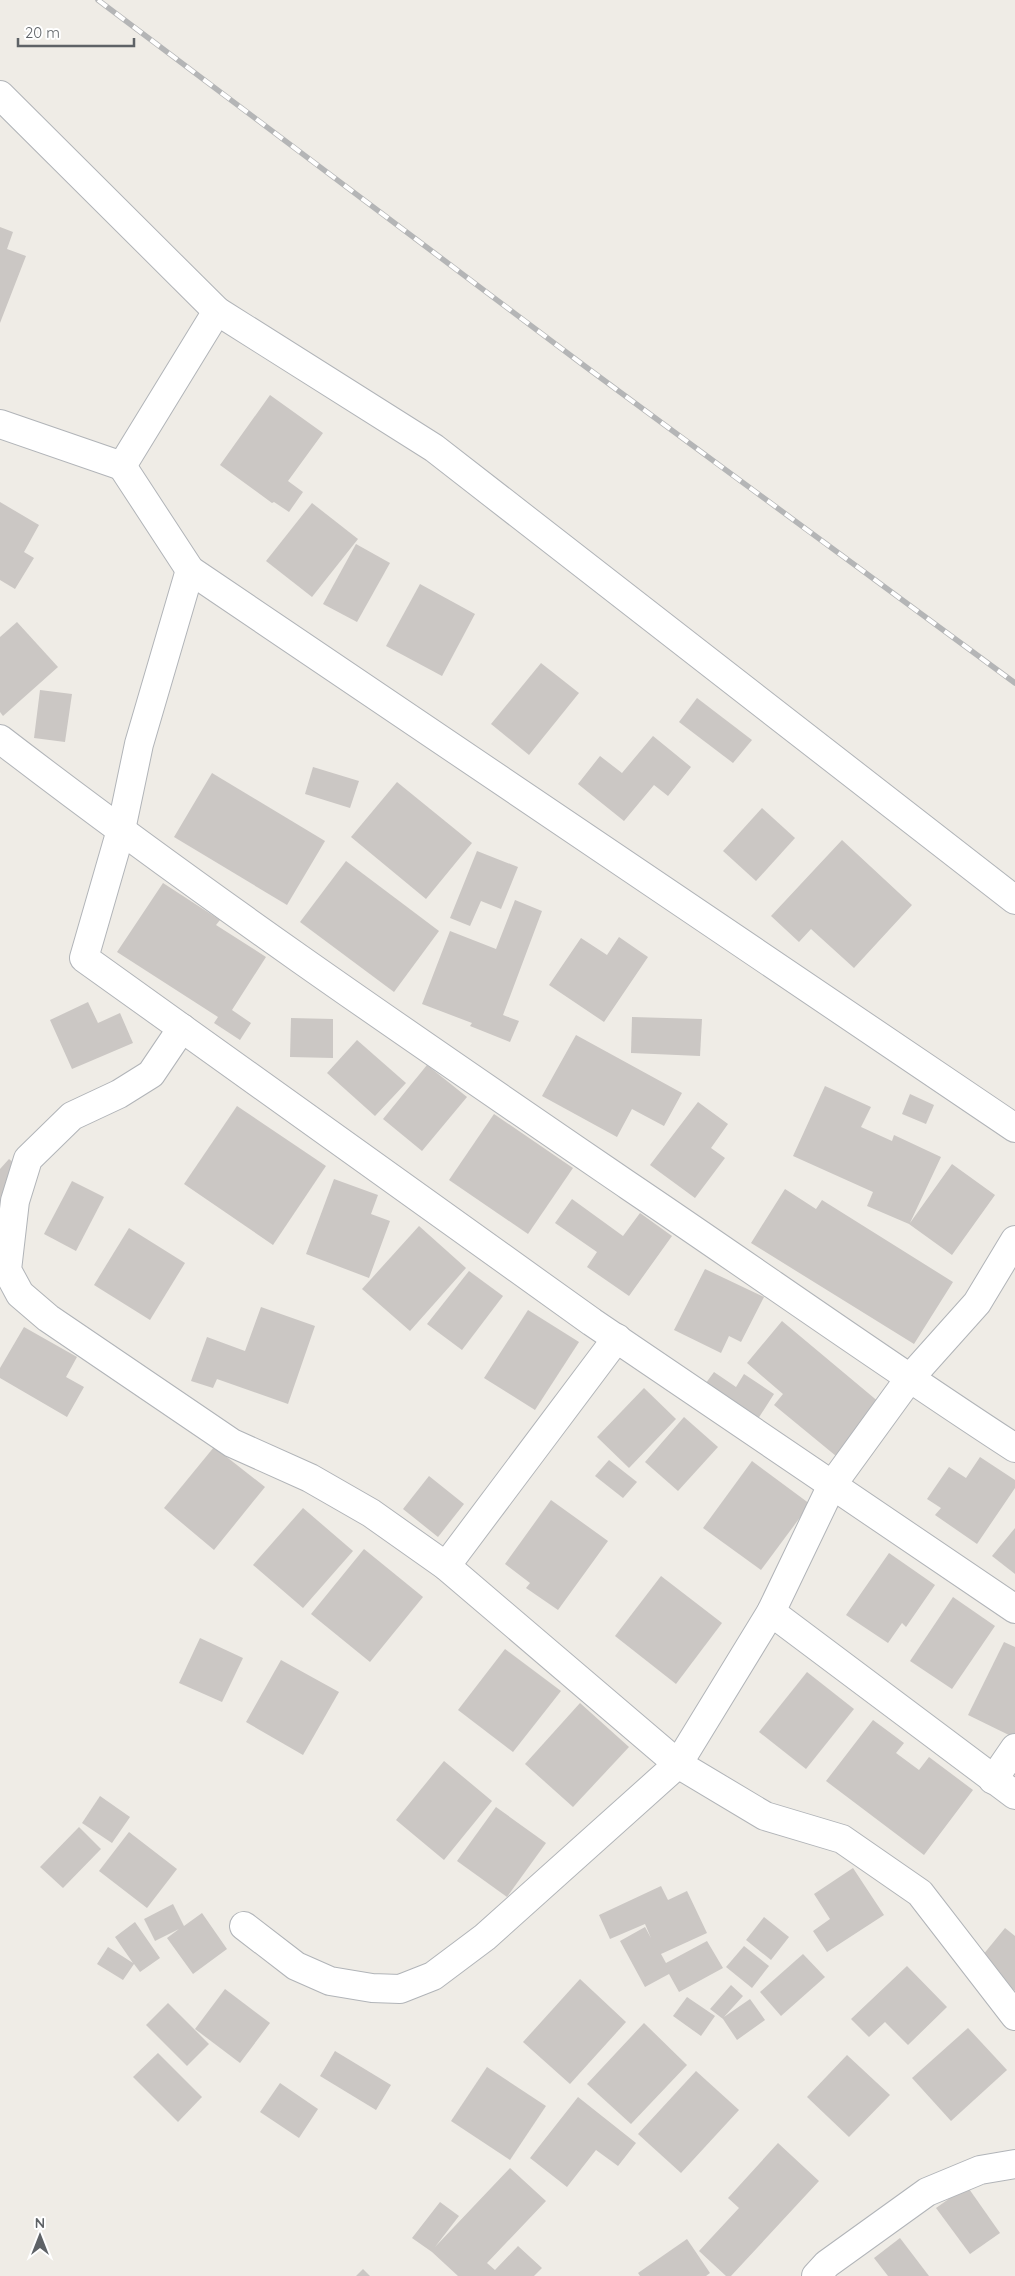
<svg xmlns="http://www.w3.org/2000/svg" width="1015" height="2276" font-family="Quicksand,sans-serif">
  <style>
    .building { fill: #cbc7c4 }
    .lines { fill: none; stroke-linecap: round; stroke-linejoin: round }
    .minor-casing { stroke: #b1b4b8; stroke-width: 30 }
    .minor { stroke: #fff; stroke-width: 28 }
    .rail-casing { stroke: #b4b5b6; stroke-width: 5.5 }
    .rail { stroke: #fff; stroke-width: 4; stroke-dasharray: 11; stroke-linecap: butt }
  </style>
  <rect width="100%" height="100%" fill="#efece6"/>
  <g class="building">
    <path d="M0 227 13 232 7 249 26 256 0 323Z"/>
    <path d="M270 395 323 433 288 481 303 492 289 512 274 502 272 503 220 465Z"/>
    <path d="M0 502 39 525 24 552 34 558 15 589 0 580Z"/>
    <path d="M312 503 358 539 312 597 266 561Z"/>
    <path d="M356 544 390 563 357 622 323 604Z"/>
    <path d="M420 584 475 614 442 676 386 646Z"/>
    <path d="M17 622 58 667 3 716 0 712V637Z"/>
    <path d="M541 663 579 693 529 755 491 724Z"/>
    <path d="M40 690 72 694 65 742 34 738Z"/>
    <path d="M697 698 752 740 733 763 679 722Z"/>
    <path d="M653 736 691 767 668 796 654 785 624 821 578 784 600 756 622 773Z"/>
    <path d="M313 767 359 781 350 808 305 794Z"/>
    <path d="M212 773 325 841 287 905 174 837Z"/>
    <path d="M397 782 472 843 426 899 351 837Z"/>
    <path d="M762 808 795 838 756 881 723 851Z"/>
    <path d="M842 840 912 905 854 968 811 929 799 942 771 916Z"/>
    <path d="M477 851 518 867 501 909 481 901 470 926 450 918Z"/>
    <path d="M346 861 439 931 394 992 300 922Z"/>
    <path d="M163 883 220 920 216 925 266 957 232 1010 251 1023 240 1040 214 1023 218 1017 117 952Z"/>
    <path d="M515 900 542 911 503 1015 519 1021 510 1042 470 1026 472 1023 422 1004 450 931 496 949Z"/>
    <path d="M619 937 648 957 604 1022 549 985 581 938 607 955Z"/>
    <path d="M88 1002 98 1023 120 1013 133 1043 72 1069 50 1020Z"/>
    <path d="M632 1017 702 1019 700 1056 631 1053Z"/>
    <path d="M291 1018 333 1019V1058L290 1057Z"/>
    <path d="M576 1035 682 1093 664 1126 632 1109 617 1137 542 1096Z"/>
    <path d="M357 1040 406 1083 375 1116 327 1073Z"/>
    <path d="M427 1065 467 1097 422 1151 383 1119Z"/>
    <path d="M825 1086 871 1107 861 1127 892 1141 894 1135 941 1157 910 1223 952 1164 995 1195 952 1255 909 1224 867 1206 873 1192 793 1156Z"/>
    <path d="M910 1094 934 1105 926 1124 902 1114Z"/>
    <path d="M698 1102 728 1124 711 1148 725 1158 695 1198 650 1165Z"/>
    <path d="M237 1106 326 1166 273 1245 184 1184Z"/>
    <path d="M494 1114 573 1168 528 1234 449 1180Z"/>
    <path d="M9 1159 29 1175 0 1211V1169Z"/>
    <path d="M334 1179 378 1195 371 1214 390 1221 369 1278 306 1254Z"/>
    <path d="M72 1181 104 1197 76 1251 44 1234Z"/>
    <path d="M785 1189 816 1209 822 1200 953 1282 914 1344 751 1243Z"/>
    <path d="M572 1199 623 1236 640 1213 672 1236 629 1296 587 1267 597 1252 555 1223Z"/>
    <path d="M419 1226 466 1268 410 1331 362 1289Z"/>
    <path d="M129 1228 185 1263 150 1320 94 1285Z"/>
    <path d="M705 1269 764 1297 741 1342 729 1336 721 1353 674 1330Z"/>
    <path d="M469 1271 503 1296 462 1350 427 1324Z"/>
    <path d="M261 1307 315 1326 288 1404 217 1379 213 1388 191 1381 207 1337 245 1351Z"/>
    <path d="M528 1310 579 1342 535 1410 484 1378Z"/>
    <path d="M782 1321 880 1403 836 1456 774 1405 783 1394 747 1363Z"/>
    <path d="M24 1327 77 1357 66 1377 84 1387 67 1417 0 1378V1368Z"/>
    <path d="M714 1372 736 1387 744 1374 774 1394 756 1422 703 1387Z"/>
    <path d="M644 1388 676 1419 629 1468 597 1437Z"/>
    <path d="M684 1417 718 1447 678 1491 645 1462Z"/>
    <path d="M214 1447 265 1487 214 1550 164 1508Z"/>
    <path d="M980 1457 1015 1480V1488L977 1544 935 1515 941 1508 927 1499 949 1467 966 1478Z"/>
    <path d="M609 1460 637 1482 623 1498 595 1476Z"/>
    <path d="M752 1461 810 1504 761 1570 703 1528Z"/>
    <path d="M429 1476 464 1504 438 1537 403 1509Z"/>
    <path d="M551 1500 608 1541 558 1610 526 1588 530 1583 505 1564Z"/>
    <path d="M303 1508 353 1551 303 1608 253 1565Z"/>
    <path d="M1015 1528V1574L992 1556Z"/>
    <path d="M364 1549 423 1597 370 1662 311 1614Z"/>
    <path d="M889 1553 935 1585 906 1627 902 1623 888 1643 846 1615Z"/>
    <path d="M661 1576 722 1623 676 1684 615 1636Z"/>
    <path d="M953 1597 995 1626 952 1689 910 1661Z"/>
    <path d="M200 1638 243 1658 222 1702 179 1683Z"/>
    <path d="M1004 1642 1015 1647V1738L968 1715Z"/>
    <path d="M505 1649 561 1691 513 1752 458 1710Z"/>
    <path d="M281 1660 339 1692 303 1755 246 1722Z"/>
    <path d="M807 1672 854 1709 806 1769 759 1732Z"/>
    <path d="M580 1703 629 1747 573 1807 525 1764Z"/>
    <path d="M873 1720 904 1743 896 1753 919 1770 929 1757 973 1790 924 1855 826 1781Z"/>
    <path d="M444 1761 492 1801 444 1860 396 1820Z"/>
    <path d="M100 1796 130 1817 112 1843 82 1823Z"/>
    <path d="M496 1807 546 1843 507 1897 457 1861Z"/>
    <path d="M79 1827 101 1849 63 1888 40 1867Z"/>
    <path d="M129 1832 177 1869 147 1908 99 1871Z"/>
    <path d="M853 1868 884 1915 827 1952 813 1931 830 1919 814 1894Z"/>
    <path d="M661 1886 668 1900 687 1891 707 1933 661 1954 666 1963 707 1941 723 1968 679 1992 669 1974 645 1987 620 1941 645 1927 651 1938 645 1924 610 1939 599 1915Z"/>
    <path d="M173 1904 184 1926 202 1913 227 1949 193 1974 167 1938 179 1929 155 1941 144 1919Z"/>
    <path d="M764 1917 789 1937 771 1960 746 1940Z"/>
    <path d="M135 1922 160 1958 140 1972 134 1964 123 1980 97 1964 108 1947 133 1963 115 1937Z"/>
    <path d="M1005 1928 1015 1936V1991L978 1961Z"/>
    <path d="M744 1946 769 1966 752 1988 726 1967Z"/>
    <path d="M803 1954 825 1977 781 2016 760 1992Z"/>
    <path d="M907 1966 947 2007 908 2045 885 2022 869 2037 851 2019Z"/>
    <path d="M580 1979 626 2022 570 2084 523 2042Z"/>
    <path d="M731 1985 743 1996 724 2017 750 1999 765 2020 737 2040 723 2019 710 2009Z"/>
    <path d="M225 1989 270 2023 240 2063 195 2029Z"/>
    <path d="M687 1997 715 2016 701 2036 673 2016Z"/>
    <path d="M168 2003 209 2044 187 2066 146 2025Z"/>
    <path d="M644 2023 687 2065 631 2124 587 2084Z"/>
    <path d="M968 2028 1007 2070 951 2121 912 2078Z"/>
    <path d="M335 2051 391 2085 376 2110 320 2076Z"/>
    <path d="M158 2053 202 2097 178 2122 133 2077Z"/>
    <path d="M847 2055 890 2095 849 2137 807 2097Z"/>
    <path d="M487 2067 546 2106 510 2160 451 2121Z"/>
    <path d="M696 2071 739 2110 681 2173 638 2134Z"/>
    <path d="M280 2083 318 2109 299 2138 260 2112Z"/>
    <path d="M578 2097 636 2143 618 2166 596 2150 567 2187 530 2158Z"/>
    <path d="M778 2143 819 2181 731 2276H726L699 2251 739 2208 728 2198Z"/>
    <path d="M510 2168 546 2201 487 2263 495 2270 518 2246 542 2268 534 2276H458L432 2252 412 2238 440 2202 459 2216 435 2247Z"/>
    <path d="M967 2186 1000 2233 970 2254 936 2208Z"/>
    <path d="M900 2238 929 2276H888L874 2258Z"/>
    <path d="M687 2239 710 2273 706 2276H640L638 2273Z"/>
    <path d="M363 2269 370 2276H356Z"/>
  </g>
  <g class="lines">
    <g class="minor-casing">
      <g id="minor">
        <path d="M0 95 217 311 434 448 1015 900"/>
        <path d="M0 424 122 466 217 311"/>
        <path d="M122 466 190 570 1015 1128"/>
        <path d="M190 570 139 744 121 830 84 958 592 1322 1015 1609"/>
        <path d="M0 739C204 896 417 1041 629 1186 758 1273 884 1363 1015 1448"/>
        <path d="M182 1028 151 1074 119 1094 72 1116 28 1159 15 1201 7 1270 20 1294 48 1318 232 1443 310 1478 371 1513 446 1566 678 1764 765 1816 842 1839 920 1893 1015 2016"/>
        <path d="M446 1566 617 1338"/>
        <path d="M771 1612 1015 1795"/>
        <path d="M993 1780 1015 1748"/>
        <path d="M244 1926 296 1966 330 1981 372 1988 400 1989 433 1976 485 1937 678 1764 771 1612 832 1485 909 1379 977 1303 1015 1240"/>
        <path d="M816 2276 827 2264 927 2192 980 2170 1015 2164"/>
      </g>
    </g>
    <use href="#minor" class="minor"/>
    <g class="rail-casing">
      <path id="rail" d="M98 0 586 367 1015 683"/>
    </g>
    <use href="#rail" class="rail"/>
  </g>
  <g transform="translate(40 2236)" stroke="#ffffff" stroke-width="4" paint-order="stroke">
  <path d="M0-4L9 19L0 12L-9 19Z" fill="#5e6266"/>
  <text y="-8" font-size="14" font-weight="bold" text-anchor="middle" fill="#5e6266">N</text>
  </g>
  <path d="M18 38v8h116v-8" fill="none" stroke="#5e6266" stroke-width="2.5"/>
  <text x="25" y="38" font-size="15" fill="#5e6266" stroke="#ffffff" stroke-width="4" paint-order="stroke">20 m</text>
</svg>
